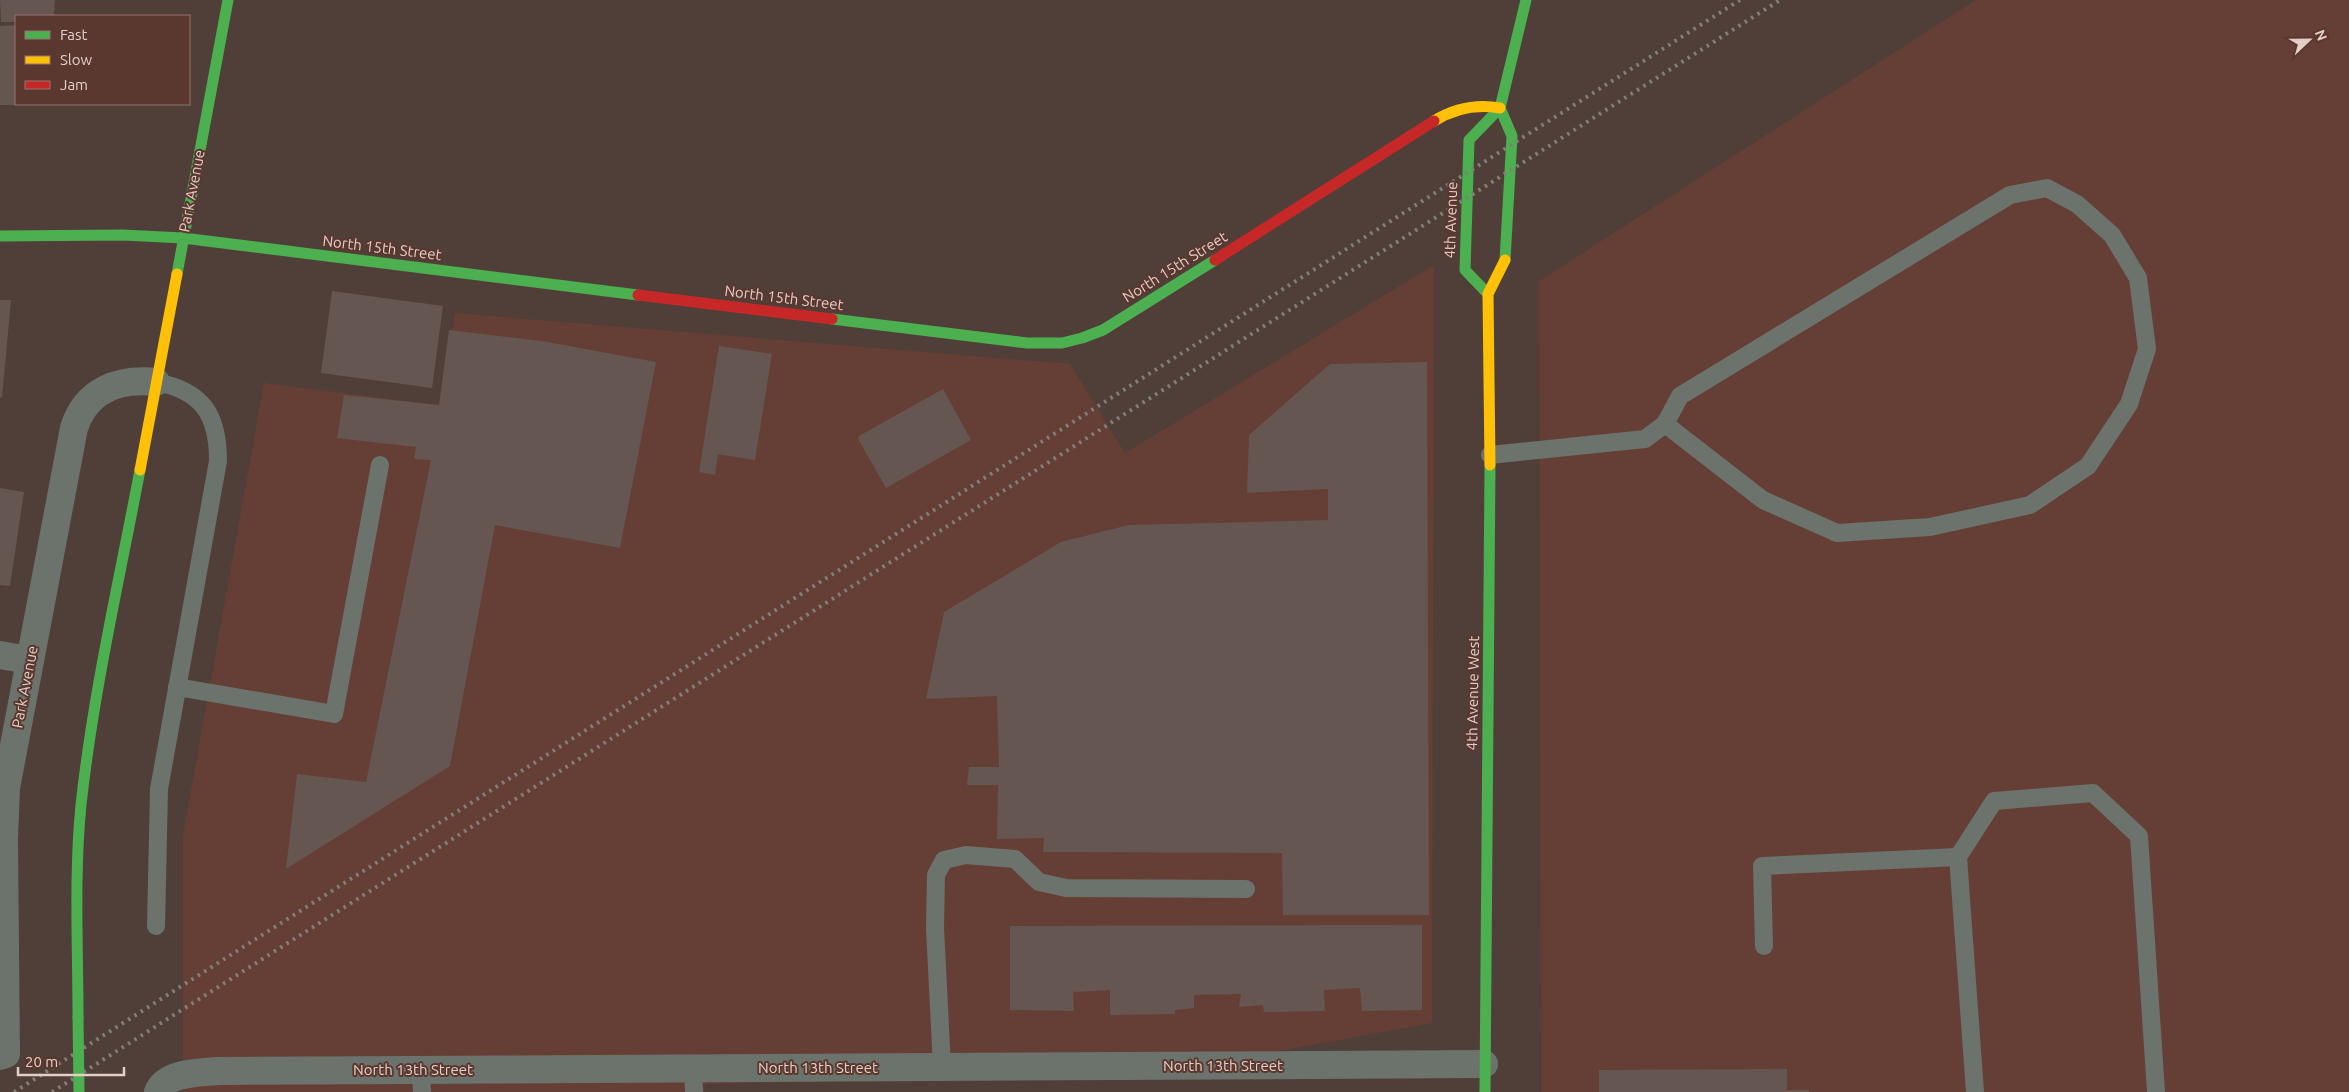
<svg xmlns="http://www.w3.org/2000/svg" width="2349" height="1092" font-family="Ubuntu,sans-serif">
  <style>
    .built { fill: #653f35 }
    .building { fill: #655651 }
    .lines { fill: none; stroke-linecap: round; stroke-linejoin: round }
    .lane { stroke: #6c726c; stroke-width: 18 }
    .street { stroke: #6c726c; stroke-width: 28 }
    .fast { stroke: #4caf50; stroke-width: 11 }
    .slow { stroke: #ffc107; stroke-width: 11 }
    .jam { stroke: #c62828; stroke-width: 11 }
    .rail { stroke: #807f7a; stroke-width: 4; stroke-dasharray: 2.5 5; stroke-linecap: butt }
    .fast-bridge { stroke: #4caf50; stroke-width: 11 }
    .labels { text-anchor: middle; stroke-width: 4; stroke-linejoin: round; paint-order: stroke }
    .street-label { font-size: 15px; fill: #e3cec8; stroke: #5a382f }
  </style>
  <rect width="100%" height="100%" fill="#503e39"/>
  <g class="built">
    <path d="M1976 0H2349V1092H1541L1539 281Z"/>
    <path d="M1434 265 1432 1023 1268 1053 873 1080 705 1084 704 1092H183V835L264 383 439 405 455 313 1070 364 1125 453Z"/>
  </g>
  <g class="building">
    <path d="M0 0H55L54 16H16V22H1Z"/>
    <path d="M16 25V105H0V26Z"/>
    <path d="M332 291 443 306 432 388 321 373Z"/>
    <path d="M0 300H11L2 398 0 397Z"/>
    <path d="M449 330 542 341 656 362 620 548 495 525 450 766 286 869 297 774 366 782 431 460 414 459 416 447 337 438 344 395 439 405Z"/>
    <path d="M719 346 772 354 755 460 718 454 715 475 699 472Z"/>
    <path d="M1427 362 1429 915H1283L1282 853 1043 852 1044 838 997 839 998 785H967L969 767H999L997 696 926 699 944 612 1061 542 1129 525 1328 520V489L1247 493 1249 435 1330 364Z"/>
    <path d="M943 389 971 440 886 488 858 439 859 436Z"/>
    <path d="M0 488 24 492 10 586 0 585Z"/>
    <path d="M1422 925V1010L1362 1011 1360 988 1324 990 1325 1011 1264 1012 1263 1005 1239 1007 1241 994 1194 995V1008L1175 1010V1014L1110 1015V990L1073 992 1074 1011 1010 1010V926Z"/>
    <path d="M1787 1069V1090H1809V1092H1599V1070Z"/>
  </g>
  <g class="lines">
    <g class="lane">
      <path d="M1490 455 1645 439 1665 424 1680 396 2010 195 2047 188 2077 204 2112 235 2138 278 2147 349 2129 404 2088 466 2030 505 1930 527 1837 533 1763 500 1665 424"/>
      <path d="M177 687 334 714 380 465"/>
      <path d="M1958 857 1975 1092"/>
      <path d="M156 926 159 789 218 461C218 415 203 391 156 382"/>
      <path d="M1764 946 1762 866 1958 857 1994 801 2093 793 2139 836 2156 1092"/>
      <path d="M942 1067 935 928 936 875 944 860 966 855 1015 859 1039 882 1066 888 1246 889"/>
      <path d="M693 1068 694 1092"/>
      <path d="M421 1069 422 1092"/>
    </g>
    <g class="street">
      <path d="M0 655 30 660"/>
      <path d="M0 1056 6 1054 4 839 6 788 74 428C86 390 119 378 156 382"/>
      <path d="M158 1092C166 1072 199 1073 217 1071L1484 1064"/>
    </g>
    <g class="fast">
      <path d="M1500 108 1512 136 1505 260"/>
      <path d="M0 236 123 235 183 238 638 295"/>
      <path d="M177 274 228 0"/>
      <path d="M1488 294 1465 270 1469 140 1500 108 1526 0"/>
      <path d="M832 319 1027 343H1062L1082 338 1103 330 1215 260"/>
      <path d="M78 1017C78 947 74 875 81 805 93 694 119 581 140 470"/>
      <path d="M1485 1092 1490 465"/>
    </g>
    <g class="slow">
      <path d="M1434 121C1455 108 1477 104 1500 108"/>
      <path d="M1490 465 1488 294 1505 260"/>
      <path d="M140 470 177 274"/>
    </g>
    <g class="jam">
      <path d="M1215 260 1434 121"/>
      <path d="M638 295 832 319"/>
    </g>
    <g class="rail">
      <path d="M14 1092 1740 0"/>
      <path d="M52 1092 1780 0"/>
    </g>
    <path class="fast-bridge" d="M78 1017 79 1092"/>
  </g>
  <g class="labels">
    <g class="street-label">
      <text transform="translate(192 191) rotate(-79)" y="5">Park Avenue</text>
      <text transform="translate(1451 220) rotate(-88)" y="5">4th Avenue</text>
      <text transform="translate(382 248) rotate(7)" y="5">North 15th Street</text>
      <text transform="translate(1175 267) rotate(-32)" y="5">North 15th Street</text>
      <text transform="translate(784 298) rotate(7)" y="5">North 15th Street</text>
      <text transform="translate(25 687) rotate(-79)" y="5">Park Avenue</text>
      <text transform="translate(1473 693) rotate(-89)" y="5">4th Avenue West</text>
      <text x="1223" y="1071">North 13th Street</text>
      <text x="818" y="1073">North 13th Street</text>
      <text x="413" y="1075">North 13th Street</text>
    </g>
  </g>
  <rect x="15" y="15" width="175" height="90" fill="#5a382f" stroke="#91746c"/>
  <rect x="25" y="31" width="25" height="8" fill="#4caf50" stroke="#91746c"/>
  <text x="60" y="40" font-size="15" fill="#e3cec8">Fast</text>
  <rect x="25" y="56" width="25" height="8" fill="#ffc107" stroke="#91746c"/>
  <text x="60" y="65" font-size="15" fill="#e3cec8">Slow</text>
  <rect x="25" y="81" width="25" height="8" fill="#c62828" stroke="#91746c"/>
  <text x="60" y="90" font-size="15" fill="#e3cec8">Jam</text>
  <g transform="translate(2309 40) rotate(68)" stroke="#5a382f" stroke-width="4" paint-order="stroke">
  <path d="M0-4L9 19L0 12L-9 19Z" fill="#e3cec8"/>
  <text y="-8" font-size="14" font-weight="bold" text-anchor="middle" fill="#e3cec8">N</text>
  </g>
  <path d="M18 1067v8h106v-8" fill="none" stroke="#e3cec8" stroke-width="2.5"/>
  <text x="25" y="1067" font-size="15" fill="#e3cec8" stroke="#5a382f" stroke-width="4" paint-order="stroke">20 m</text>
</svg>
